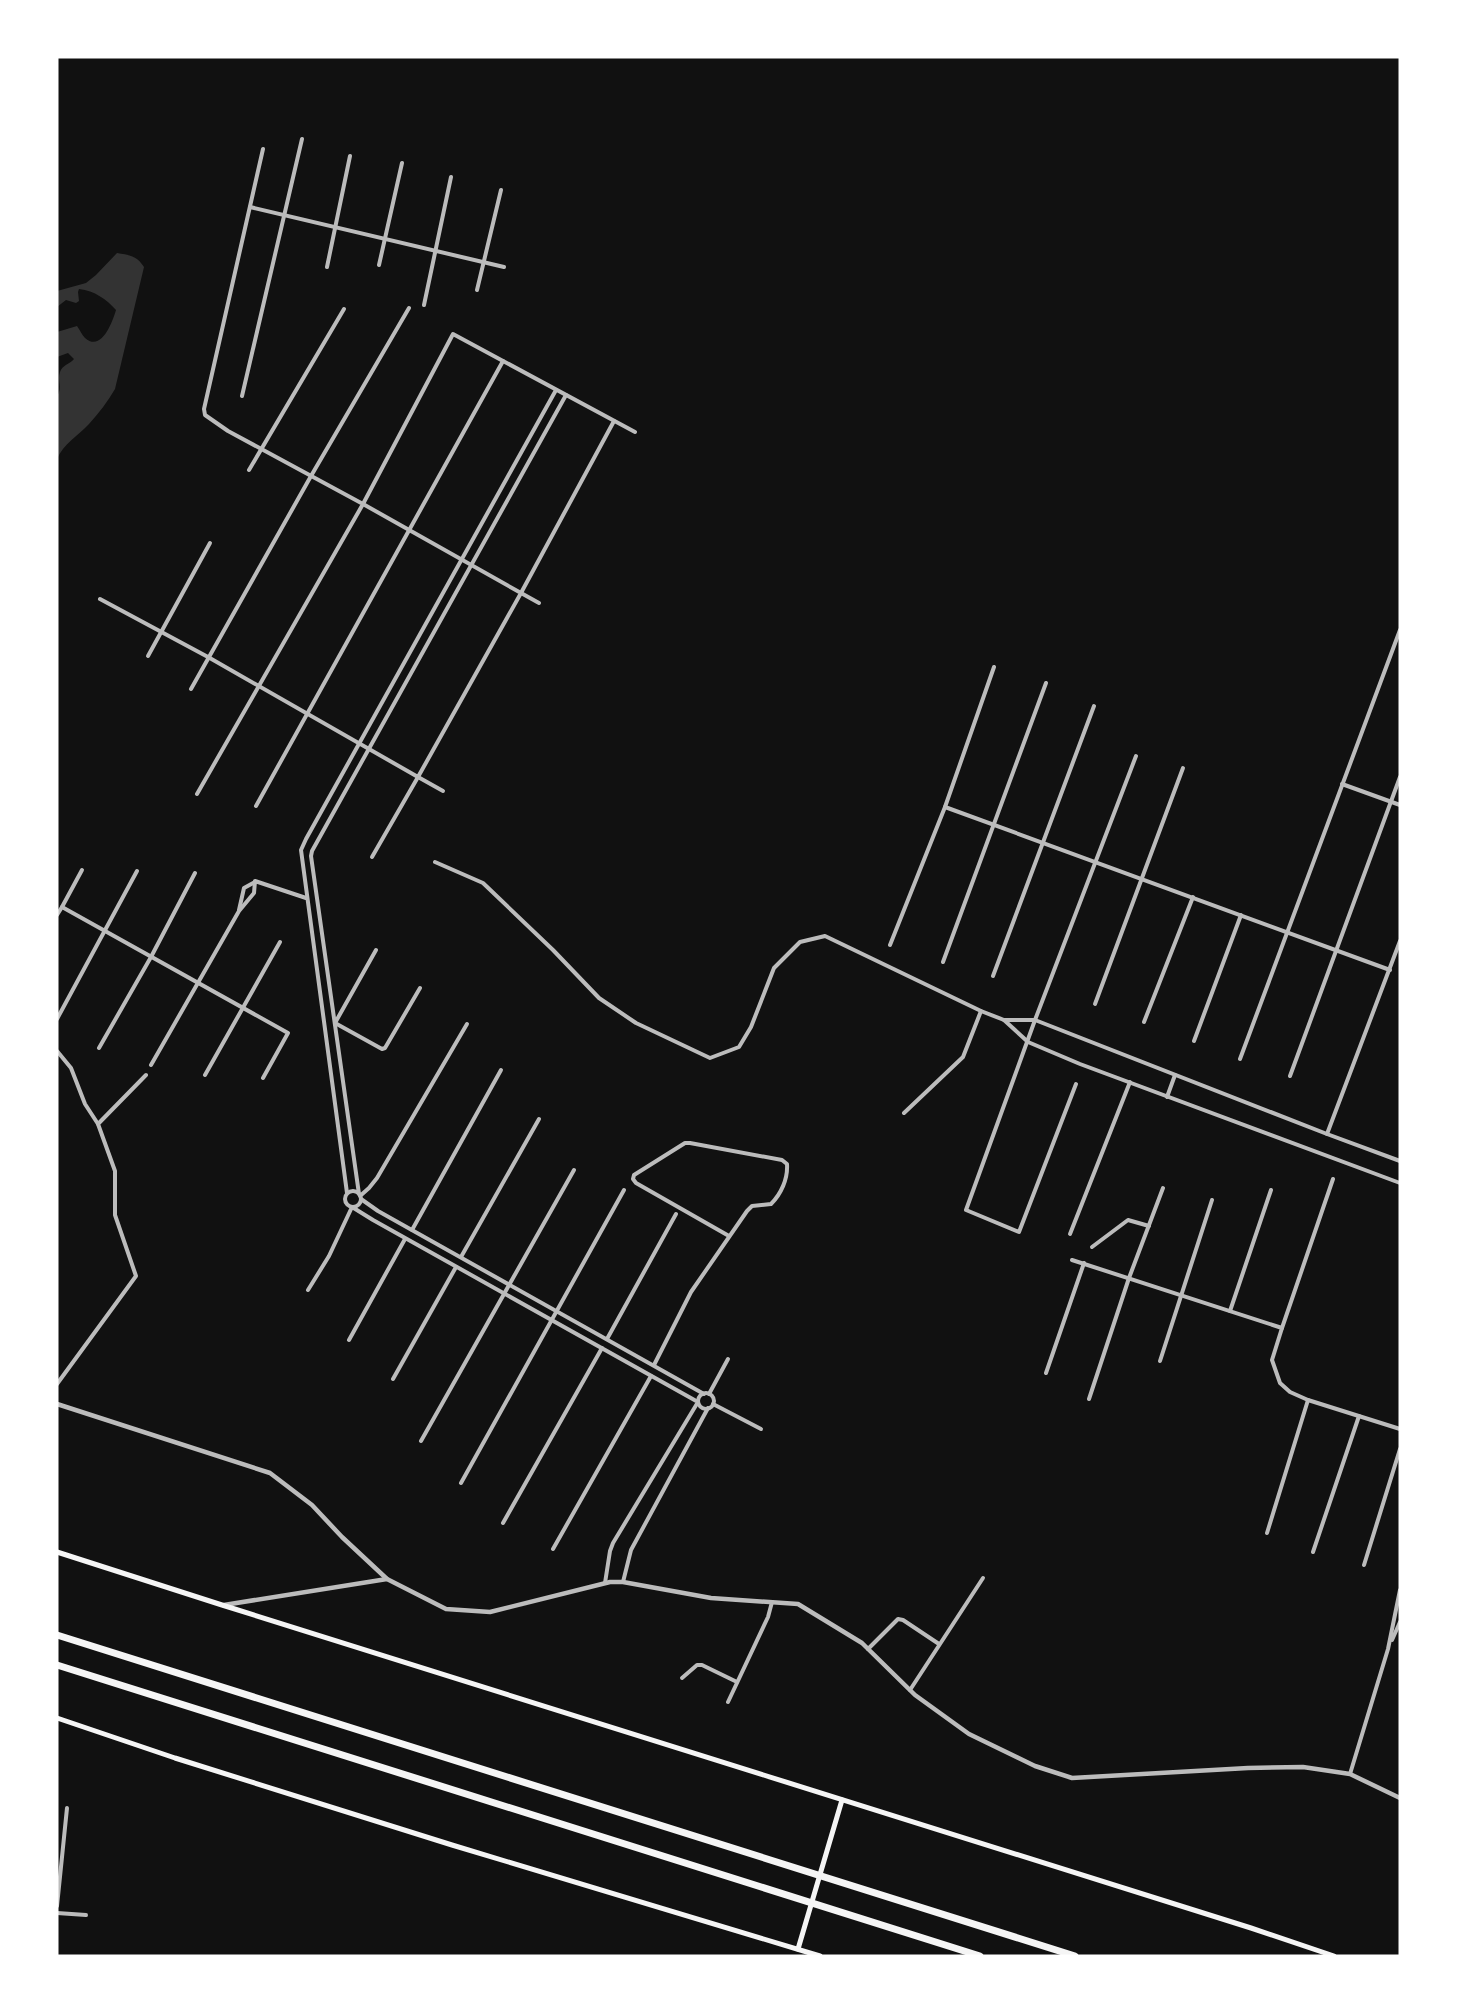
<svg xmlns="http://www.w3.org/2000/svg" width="1457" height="2013" font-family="Rubik,sans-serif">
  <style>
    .water { fill: #333 }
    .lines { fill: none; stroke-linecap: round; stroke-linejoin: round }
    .minor { stroke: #bcbcbc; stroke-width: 4 }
    .tertiary { stroke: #bcbcbc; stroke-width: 4.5 }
    .secondary { stroke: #f5f5f5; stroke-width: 5 }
    .motorway { stroke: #f5f5f5; stroke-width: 7 }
  </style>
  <rect width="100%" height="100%" fill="#111"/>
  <path class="water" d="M117 253C130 255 137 256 144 267L115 389C108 401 99 413 89 424 79 435 63 444 57 459V396C63 387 57 381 60 372 62 365 70 364 74 359L68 353 57 357V332L77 326C80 330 82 335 85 338 102 353 113 320 116 310 106 299 95 291 79 289L78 292 79 301 76 303 66 300 57 307V291L86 283 96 275Z"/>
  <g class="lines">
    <g class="minor">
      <path d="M250 207 504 267"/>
      <path d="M379 265 402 163"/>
      <path d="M327 267 350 156"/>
      <path d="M477 290 501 190"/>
      <path d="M424 305 451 177"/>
      <path d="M242 396 302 139"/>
      <path d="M249 470 344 309"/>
      <path d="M100 599 208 657 418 777 521 593 363 504 453 334 635 432"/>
      <path d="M539 603 521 593 614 421"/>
      <path d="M148 656 210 543"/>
      <path d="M191 689 311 476 409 308"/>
      <path d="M1342 784 1400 805"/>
      <path d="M197 794 363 504 228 431 205 415 204 409 263 149"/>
      <path d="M256 806 503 361"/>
      <path d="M945 807 1390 970"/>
      <path d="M372 857 418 777 443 791"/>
      <path d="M435 862 483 883 553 950 599 998 636 1023 710 1058 739 1047 751 1027 774 968 800 942 825 936 981 1011 1004 1020H1035L1327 1134 1400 1161"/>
      <path d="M62 907 82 870"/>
      <path d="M239 910 244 888 255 882"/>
      <path d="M57 915 62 907 288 1033 263 1078"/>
      <path d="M890 945 945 807 994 667"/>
      <path d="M376 950 335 1023 382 1049 385 1048 420 988"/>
      <path d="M943 962 1046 683"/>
      <path d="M993 976 1094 706"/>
      <path d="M1095 1004 1183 768"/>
      <path d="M57 1019 137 871"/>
      <path d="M1004 1020 1028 1042 1080 1064 1400 1183"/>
      <path d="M1144 1022 1193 897"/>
      <path d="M1194 1041 1241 915"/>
      <path d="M99 1048 151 957 195 873"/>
      <path d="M57 1051 71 1068 85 1104 98 1124"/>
      <path d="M1240 1059 1400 630"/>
      <path d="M151 1065 239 911 254 893 255 881 306 898"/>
      <path d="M205 1075 280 942"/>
      <path d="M1290 1076 1400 777"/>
      <path d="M1076 1084 1019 1232 966 1210 1035 1020 1136 756"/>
      <path d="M1167 1097 1175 1075"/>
      <path d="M904 1113 963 1057 981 1011"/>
      <path d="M1327 1134 1400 941"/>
      <circle cx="353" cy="1199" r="8"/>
      <path d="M347 1193 301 850 306 839 556 390"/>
      <path d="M359 1194 311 856 312 851 566 395"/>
      <path d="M360 1196 369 1188 377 1178 467 1024"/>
      <path d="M361 1199 378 1211 704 1394"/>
      <path d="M412 1230 501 1070"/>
      <path d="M1070 1234 1130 1082"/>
      <path d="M1092 1247 1128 1220 1149 1226"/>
      <path d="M461 1257 539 1119"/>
      <path d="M1072 1260 1282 1328 1272 1360 1280 1383 1290 1392 1308 1400 1400 1429"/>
      <path d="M308 1290 329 1256 352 1207 373 1220 698 1402 613 1543 610 1551 605 1583"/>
      <path d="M1230 1311 1271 1190"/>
      <path d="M1282 1328 1333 1179"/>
      <path d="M607 1339 676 1214"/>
      <path d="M349 1340 405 1239"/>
      <path d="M1160 1361 1212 1200"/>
      <path d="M654 1365 691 1292 747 1211 752 1206 771 1204C781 1194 788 1179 787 1164L782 1160 690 1143H685L634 1175 633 1179 636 1183 729 1236"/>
      <path d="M1046 1373 1084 1263"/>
      <path d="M393 1379 456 1267"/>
      <path d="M57 1384 136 1276 115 1215V1171L98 1124 146 1075"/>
      <circle cx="706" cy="1401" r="8"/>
      <path d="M709 1394 728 1359"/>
      <path d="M1089 1399 1129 1278 1163 1188"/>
      <path d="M713 1404 761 1429"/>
      <path d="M421 1441 574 1170"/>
      <path d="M461 1483 624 1190"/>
      <path d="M503 1523 602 1348"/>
      <path d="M1267 1533 1308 1400"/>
      <path d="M553 1549 651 1376"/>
      <path d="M1313 1552 1359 1416"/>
      <path d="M1364 1565 1400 1449"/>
      <path d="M623 1582 631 1550 708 1408"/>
      <path d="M1392 1640 1400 1622"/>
      <path d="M868 1649 898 1619 903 1620 939 1644"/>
      <path d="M682 1678 697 1665H702L737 1682"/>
      <path d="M910 1690 983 1578"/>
      <path d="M728 1702 768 1617 772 1602"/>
      <path d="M1350 1774 1388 1649 1400 1590"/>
      <path d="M57 1906 67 1808"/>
      <path d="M57 1913 86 1915"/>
    </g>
    <g class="tertiary">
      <path d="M57 1404 270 1473 312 1505 342 1537 387 1579 446 1609 490 1612 610 1582H623L711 1598 798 1604 862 1643 915 1695 969 1734 1035 1766 1072 1778 1248 1768 1303 1767 1350 1774 1400 1798"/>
      <path d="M224 1605 387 1579"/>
    </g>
    <g class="secondary">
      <path d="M57 1552 222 1605 1251 1928 1334 1956"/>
      <path d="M57 1718 175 1758 452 1845 820 1956"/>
      <path d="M798 1949 842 1800"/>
    </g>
    <g class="motorway">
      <path d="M57 1635 1075 1956"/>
      <path d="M57 1665 980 1956"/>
    </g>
  </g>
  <rect width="1457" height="2013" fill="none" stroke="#ffffff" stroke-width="117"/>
</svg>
